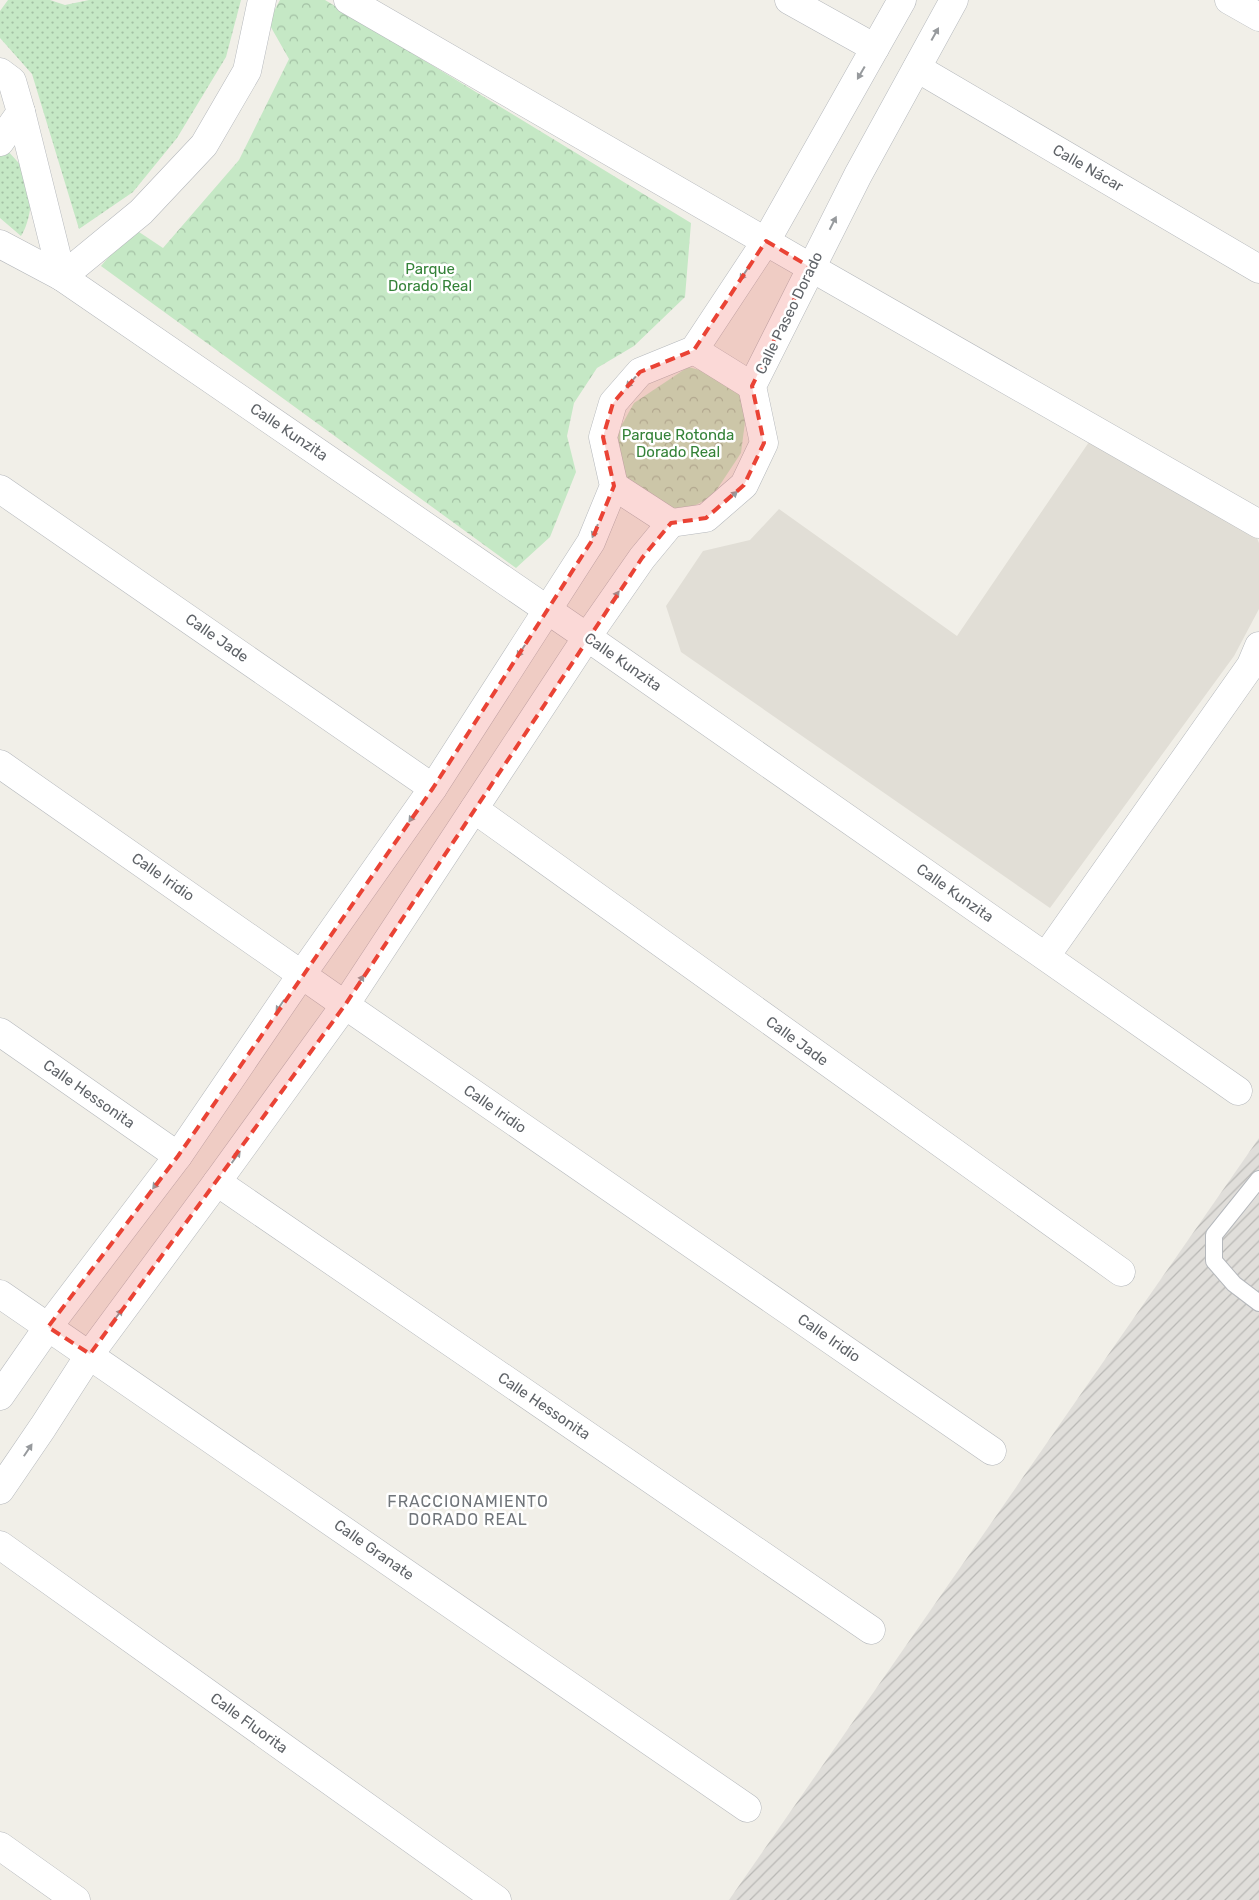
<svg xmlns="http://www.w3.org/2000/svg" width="1259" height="1900" font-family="Rubik,sans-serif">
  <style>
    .industrial { fill: url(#industrial-furrows) }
    .education { fill: #e1ded6 }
    .grass { fill: url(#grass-dots) }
    .forest { fill: url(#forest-crowns) }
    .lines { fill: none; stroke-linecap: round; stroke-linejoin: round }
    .lane-casing { stroke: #b5b8bc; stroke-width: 18 }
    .street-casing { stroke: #b5b8bc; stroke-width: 29 }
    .lane { stroke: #fff; stroke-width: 16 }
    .street { stroke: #fff; stroke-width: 28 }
    .oneway { fill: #979a9d }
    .marked { fill: #ea4335; fill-opacity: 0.2; stroke: #ea4335; stroke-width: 4; stroke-dasharray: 10 6; stroke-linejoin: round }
    .labels { text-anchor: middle; stroke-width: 5; stroke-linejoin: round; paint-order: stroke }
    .street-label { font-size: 15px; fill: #5f6368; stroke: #fff }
    .park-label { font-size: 15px; fill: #348238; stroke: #fff }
    .neighbourhood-label { font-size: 16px; letter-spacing: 1px; fill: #70757a; stroke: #fff }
  </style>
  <defs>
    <pattern id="industrial-furrows" width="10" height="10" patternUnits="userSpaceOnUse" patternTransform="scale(1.25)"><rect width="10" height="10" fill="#e0deda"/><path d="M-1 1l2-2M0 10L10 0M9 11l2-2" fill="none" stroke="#b9b8b5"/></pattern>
    <pattern id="grass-dots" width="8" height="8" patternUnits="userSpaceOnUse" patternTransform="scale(1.25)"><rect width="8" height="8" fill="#c5e8c5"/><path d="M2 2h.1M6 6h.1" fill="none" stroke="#a3c0a4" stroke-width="1.8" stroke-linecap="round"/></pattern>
    <pattern id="forest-crowns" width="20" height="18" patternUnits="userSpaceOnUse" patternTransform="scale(1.25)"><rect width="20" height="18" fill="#c5e8c5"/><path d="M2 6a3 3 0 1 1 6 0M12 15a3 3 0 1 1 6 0" fill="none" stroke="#a3c0a4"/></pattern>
  </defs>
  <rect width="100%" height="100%" fill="#f1efe8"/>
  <path class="industrial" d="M1259 1138V1900H729Z"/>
  <path class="education" d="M1089 442 1257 538 1259 543V609L1234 656 1050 908 681 652 666 606 703 551 750 540 779 509 957 636Z"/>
  <g class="grass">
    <path d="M8 0H50L65 5 89 0H241L226 57 177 138 133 192 79 229 32 74 0 38V11Z"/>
    <path d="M0 142C8 152 19 162 26 172 35 189 31 221 21 236L0 218Z"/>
  </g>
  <g class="forest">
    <path d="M280 0H325L691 223 685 297 634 346 597 368 574 403 567 436 576 472 550 537 516 568 101 266 133 228 163 248 239 160 289 59 268 22Z"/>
    <path d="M688 367 712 373 748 399 741 453 712 497 671 517 611 469 614 439 634 403Z"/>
  </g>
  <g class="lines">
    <g class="lane-casing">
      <path id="lane" d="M1259 1179 1214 1235V1261L1234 1284 1259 1303"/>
    </g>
    <g class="street-casing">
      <g id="street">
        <path d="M348 0 810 267 1259 524"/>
        <path d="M789 0 875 48"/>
        <path d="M1229 0 1259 17"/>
        <path d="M917 68 1259 269"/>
        <path d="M0 72 12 81 21 112 0 142"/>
        <path d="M21 112 62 277 141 212 204 145 247 71 262 0"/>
        <path d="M0 244 62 277 587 637 1238 1091"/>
        <path d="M694 350 752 386"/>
        <path d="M614 486 671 523"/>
        <path d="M0 489 433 788"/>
        <path d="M0 764 345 1005 992 1451"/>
        <path d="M474 809 1121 1272"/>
        <path d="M1046 956 1251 665 1259 646"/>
        <path d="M0 1032 178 1156"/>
        <path d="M217 1182 871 1630"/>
        <path d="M0 1294 747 1808"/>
        <path d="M0 1396 48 1327 178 1156 302 974 433 788 591 542 614 486 603 437 613 403 640 372 694 350 766 241 902 0"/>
        <path d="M0 1490 43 1427 90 1354 217 1182 345 1005 587 637 642 558 671 523 706 518 744 485 764 443 752 386 858 175 954 0"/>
        <path d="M0 1545 497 1900"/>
        <path d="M0 1846 76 1900"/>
      </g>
    </g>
    <use href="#lane" class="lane"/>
    <use href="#street" class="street"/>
  </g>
  <defs><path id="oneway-solid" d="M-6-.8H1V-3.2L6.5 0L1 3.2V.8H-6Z" transform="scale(1.25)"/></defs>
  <g class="oneway">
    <use href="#oneway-solid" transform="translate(935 34) rotate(-61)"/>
    <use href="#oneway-solid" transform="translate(861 73) rotate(120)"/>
    <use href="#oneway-solid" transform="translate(833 223) rotate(-63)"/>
    <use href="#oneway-solid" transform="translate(744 274) rotate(124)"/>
    <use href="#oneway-solid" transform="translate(631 382) rotate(131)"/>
    <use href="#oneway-solid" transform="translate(732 496) rotate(-41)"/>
    <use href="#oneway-solid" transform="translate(595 531) rotate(113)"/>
    <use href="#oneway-solid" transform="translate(615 597) rotate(-55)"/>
    <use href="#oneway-solid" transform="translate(521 651) rotate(123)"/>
    <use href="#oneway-solid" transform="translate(413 816) rotate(125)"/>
    <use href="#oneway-solid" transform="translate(360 981) rotate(-57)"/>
    <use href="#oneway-solid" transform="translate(280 1006) rotate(124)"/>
    <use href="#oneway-solid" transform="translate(236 1157) rotate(-54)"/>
    <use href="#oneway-solid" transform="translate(157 1183) rotate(127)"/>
    <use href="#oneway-solid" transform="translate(118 1315) rotate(-53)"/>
    <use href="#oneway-solid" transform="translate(28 1450) rotate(-56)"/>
  </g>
  <path class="marked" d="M766 241 810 267 752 386 764 443 744 485 706 518 671 523 642 558 345 1005 90 1354 48 1327 178 1156 433 788 591 542 614 486 603 437 613 403 640 372 694 350Z"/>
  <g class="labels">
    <g class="street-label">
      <text transform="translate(1088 168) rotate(30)" y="5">Calle Nácar</text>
      <text transform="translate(789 313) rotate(-64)" y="5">Calle Paseo Dorado</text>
      <text transform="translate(289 432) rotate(34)" y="5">Calle Kunzita</text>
      <text transform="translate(217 638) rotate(35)" y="5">Calle Jade</text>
      <text transform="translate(623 662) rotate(35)" y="5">Calle Kunzita</text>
      <text transform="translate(163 877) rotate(35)" y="5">Calle Iridio</text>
      <text transform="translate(955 893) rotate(35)" y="5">Calle Kunzita</text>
      <text transform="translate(797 1041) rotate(36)" y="5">Calle Jade</text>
      <text transform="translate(89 1094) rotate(35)" y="5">Calle Hessonita</text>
      <text transform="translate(495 1109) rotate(35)" y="5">Calle Iridio</text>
      <text transform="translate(829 1338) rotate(35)" y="5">Calle Iridio</text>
      <text transform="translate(544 1406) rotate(34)" y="5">Calle Hessonita</text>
      <text transform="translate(374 1550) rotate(35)" y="5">Calle Granate</text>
      <text transform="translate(249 1723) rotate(36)" y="5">Calle Fluorita</text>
    </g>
    <g class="park-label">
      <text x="430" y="274">Parque<tspan x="430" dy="17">Dorado Real</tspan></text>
      <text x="678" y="440">Parque Rotonda<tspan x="678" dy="17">Dorado Real</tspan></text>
    </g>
    <g class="neighbourhood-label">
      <text x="468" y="1507">FRACCIONAMIENTO<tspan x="468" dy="18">DORADO REAL</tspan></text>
    </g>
  </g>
</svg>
